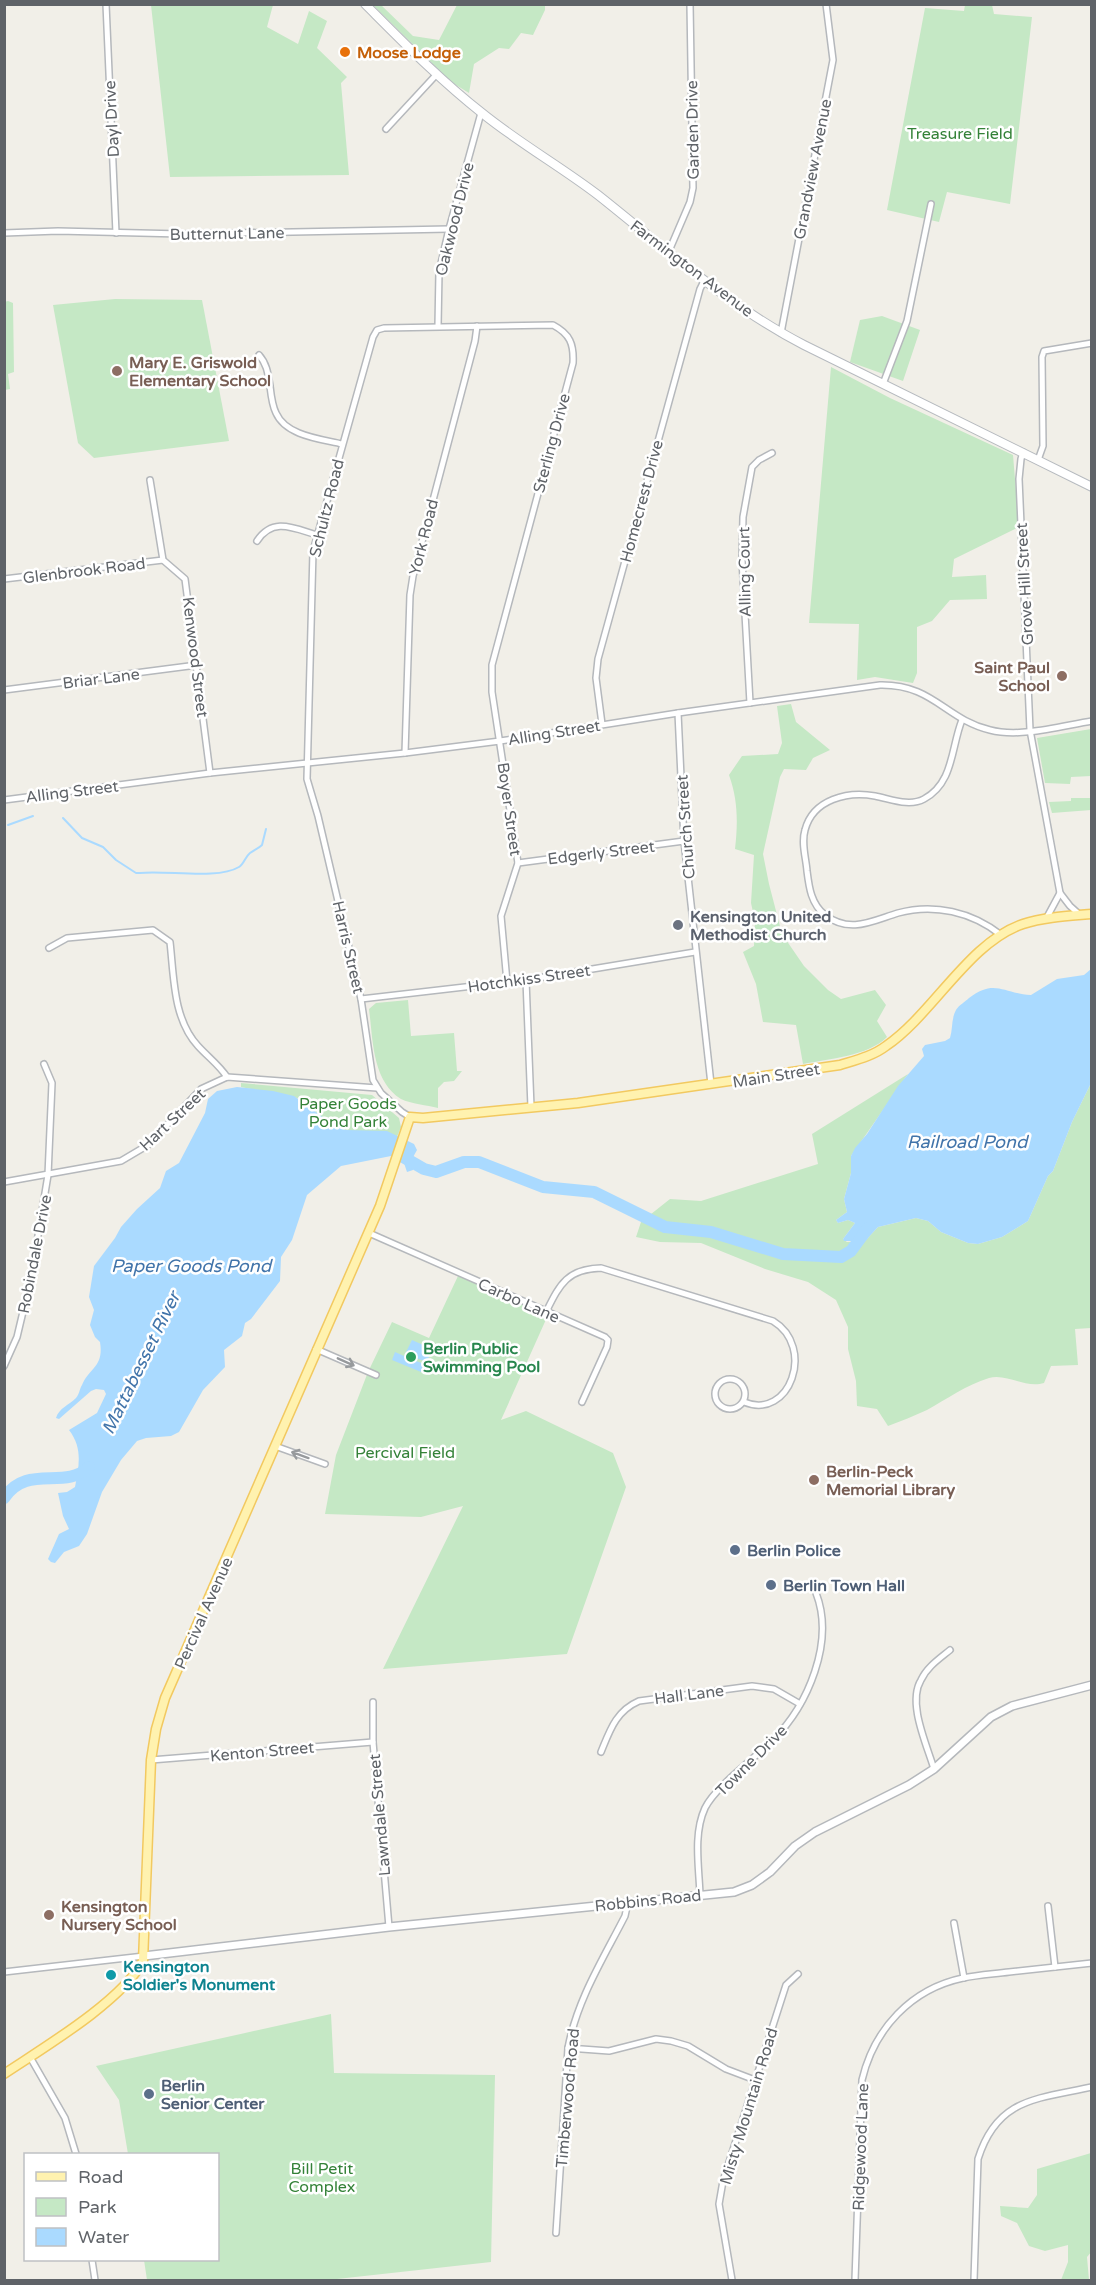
<svg xmlns="http://www.w3.org/2000/svg" width="1096" height="2285" font-family="'Varela Round',sans-serif">
  <style>
    .green { fill: #c5e8c5 }
    .water { fill: #aadaff }
    .lines { fill: none; stroke-linecap: round; stroke-linejoin: round }
    .stream { stroke: #aadaff; stroke-width: 2 }
    .river { stroke: #aadaff; stroke-width: 12 }
    .minor-casing { stroke: #b5b8bc; stroke-width: 8 }
    .tertiary-casing { stroke: #b5b8bc; stroke-width: 10 }
    .secondary-casing { stroke: #b6babf; stroke-width: 10 }
    .primary-casing { stroke: #f2c960; stroke-width: 11 }
    .minor { stroke: #fff; stroke-width: 5 }
    .tertiary { stroke: #fff; stroke-width: 7 }
    .secondary { stroke: #fff; stroke-width: 8 }
    .primary { stroke: #fff2af; stroke-width: 8 }
    .oneway { stroke: #979a9d }
    .food-dot { fill: #e8710a; stroke: #fff; stroke-width: 2 }
    .education-dot { fill: #8d6e63; stroke: #fff; stroke-width: 2 }
    .worship-dot { fill: #6b7280; stroke: #fff; stroke-width: 2 }
    .leisure-dot { fill: #2e9e5b; stroke: #fff; stroke-width: 2 }
    .service-dot { fill: #5c6f8a; stroke: #fff; stroke-width: 2 }
    .culture-dot { fill: #0f9aa8; stroke: #fff; stroke-width: 2 }
    .labels { text-anchor: middle; stroke-width: 5; stroke-linejoin: round; paint-order: stroke }
    .food-label { font-size: 16px; font-weight: bold; fill: #c56008; stroke: #fff; text-anchor: start }
    .street-label { font-size: 16px; fill: #5f6368; stroke: #fff }
    .park-label { font-size: 16px; fill: #348238; stroke: #fff }
    .education-label { font-size: 16px; font-weight: bold; fill: #785e54; stroke: #fff; text-anchor: start }
    .worship-label { font-size: 16px; font-weight: bold; fill: #5b616d; stroke: #fff; text-anchor: start }
    .leisure-label { font-size: 16px; font-weight: bold; fill: #27864d; stroke: #fff; text-anchor: start }
    .service-label { font-size: 16px; font-weight: bold; fill: #4e5e75; stroke: #fff; text-anchor: start }
    .culture-label { font-size: 16px; font-weight: bold; fill: #0d838f; stroke: #fff; text-anchor: start }
    .water-label { font-size: 18px; font-style: italic; fill: #4174aa; stroke: #fff }
  </style>
  <rect width="100%" height="100%" fill="#f1efe8"/>
  <g class="green">
    <path d="M151 5H273L267 27 298 44 309 11 327 21 317 48 347 77 341 83 349 175 170 177Z"/>
    <path d="M373 5H381L413 36 439 40 457 5H545V10L533 35 521 33 509 49 499 48 474 64 469 93 451 82Z"/>
    <path d="M965 5H992L994 14 1032 17 1010 204 947 192 939 222 887 210 925 8 964 11Z"/>
    <path d="M115 299 202 300 229 441 94 458 78 443 53 305Z"/>
    <path d="M8 301 13 303 14 372 8 374 10 389 5 390 4 302Z"/>
    <path d="M882 316 920 330 903 381 850 362 860 320Z"/>
    <path d="M831 367 890 398 1013 455 1019 527 954 559 952 577 986 575 987 599 950 600 932 621 917 627V673L913 683 875 677 857 680 859 624 809 623Z"/>
    <path d="M791 704 796 722 830 750 813 758 806 770 784 769 780 777 763 854 769 884 782 934 804 966 828 990 841 999 875 990 886 1005 877 1021 887 1037C868 1056 829 1059 803 1064L796 1025 763 1022 756 984 743 952 754 946 755 921 751 903 754 855 735 849C738 823 738 800 729 775L742 756 778 754 782 743 777 706Z"/>
    <path d="M1091 729V776L1071 777 1070 784 1045 783 1037 738Z"/>
    <path d="M1071 798H1091V810L1052 813 1049 802 1071 801Z"/>
    <path d="M408 1000 411 1036 454 1033 457 1071H462L454 1081 444 1082 438 1088V1108C427 1105 411 1104 401 1099 372 1081 373 1039 369 1009L376 1003Z"/>
    <path d="M908 1074 851 1156V1173L844 1199 847 1212 836 1220 838 1223 848 1220 855 1223 843 1239 847 1242 865 1241 878 1227 916 1218 928 1221 941 1232 968 1243 978 1244 1002 1237 1028 1221 1048 1176 1053 1171 1072 1122 1091 1083V1328L1075 1329 1078 1365 1051 1366 1044 1383C1026 1389 1007 1373 989 1378 966 1385 947 1399 927 1410 914 1416 901 1421 888 1426L877 1409 857 1406 856 1381 848 1349V1327L836 1300 808 1282 765 1269 701 1243 660 1242 636 1237 641 1222 670 1199 701 1201 818 1164 812 1134Z"/>
    <path d="M241 1083 372 1095 399 1118 401 1127 397 1137 341 1131 297 1098 241 1087Z"/>
    <path d="M458 1276 548 1315 501 1420 526 1411 613 1453 626 1487 567 1654 383 1669 463 1506 421 1517 325 1514 336 1455 368 1372 392 1322 429 1338Z"/>
    <path d="M331 2014 334 2073 495 2075 491 2262 328 2280H147L144 2260H218V2154H128L119 2100 96 2066Z"/>
    <path d="M1091 2153 1092 2251 1087 2257 1089 2280H1061L1068 2262V2245L1045 2251 1029 2246 1017 2223 1001 2216 1000 2206 1028 2208 1037 2195V2169Z"/>
  </g>
  <g class="water">
    <path d="M1091 969V1083L1072 1122 1053 1171 1048 1176 1028 1221 1002 1237 978 1244 968 1243 941 1232 928 1221 916 1218 878 1227 865 1241H844L843 1239 855 1223 848 1220 838 1223 836 1220 847 1212 844 1199 851 1173V1156L855 1148 867 1134 898 1086 924 1056 922 1049 925 1045 945 1041 950 1038C953 1029 951 1019 956 1010 959 1005 965 1002 969 998 995 978 1004 994 1031 995L1057 979 1084 975Z"/>
    <path d="M237 1087 273 1091 294 1096 336 1127 346 1130 387 1131 414 1144 417 1150 412 1159 413 1170 407 1172 404 1163 391 1156 341 1166 307 1195 292 1240 281 1257 280 1281 251 1319 245 1323 242 1336 224 1350 225 1367 203 1390 179 1432 171 1436 146 1438 137 1441 121 1460 102 1492 87 1534 79 1546 64 1552 55 1563 51 1562 48 1559 59 1534 69 1529 63 1516 58 1493 67 1492 75 1487C79 1466 83 1448 69 1430L97 1413 106 1394 104 1390 96 1389 91 1391 59 1419 56 1418C59 1408 69 1405 76 1398 80 1393 79 1390 82 1385 90 1367 104 1367 100 1342L95 1337 90 1325 94 1310 89 1297 94 1266 115 1238 121 1227 137 1209 160 1188 166 1171 179 1163 205 1113 208 1099 217 1091Z"/>
    <path d="M412 1340 432 1349 427 1362 416 1358V1361L424 1364 421 1372 392 1360 395 1352 404 1356Z"/>
  </g>
  <g class="lines">
    <g class="stream">
      <path d="M63 818 82 838 103 847 116 860 136 873H140C167 870 217 880 239 867 244 864 245 857 250 853 254 850 259 848 262 845L266 829"/>
      <path d="M8 825 33 816"/>
    </g>
    <g class="river">
      <path d="M398 1154 424 1169 436 1172 464 1162H479L543 1187 594 1192 665 1227 711 1232 783 1254 841 1257 851 1251 868 1228"/>
      <path d="M4 1498C28 1463 64 1491 89 1467"/>
    </g>
    <g class="minor-casing">
      <g id="minor">
        <path d="M106 4 116 233"/>
        <path d="M386 129 436 75"/>
        <path d="M4 233 58 231 181 234 449 229"/>
        <path d="M669 251 690 202 693 188 690 4"/>
        <path d="M438 326 439 272 449 229 481 113"/>
        <path d="M781 333 833 60 826 4"/>
        <path d="M259 355C267 364 268 374 270 386 271 395 272 405 276 413 286 436 321 439 342 444"/>
        <path d="M883 384 907 321 931 204"/>
        <path d="M1023 452 1021 459 1019 479 1030 730 1060 893 1046 919"/>
        <path d="M1038 460 1043 446 1042 357 1044 351 1092 343"/>
        <path d="M150 480 163 560 185 579 210 773"/>
        <path d="M257 541C273 517 293 528 317 535"/>
        <path d="M4 579 163 560"/>
        <path d="M4 690 197 665"/>
        <path d="M750 703 742 560 743 517 752 467 759 460 772 453"/>
        <path d="M678 713 684 841 711 1084"/>
        <path d="M962 720C951 747 954 783 924 799 909 807 891 799 875 796 848 791 813 799 805 830 801 843 806 858 807 871 809 887 811 904 825 915 850 934 872 921 898 913 934 903 972 912 1001 935"/>
        <path d="M602 724 596 678 598 659 700 289 704 281"/>
        <path d="M405 753 410 595 413 576 475 341 477 326"/>
        <path d="M4 800 210 773 405 753 500 741 678 713 880 685C933 684 945 719 990 730 1020 738 1061 726 1092 721"/>
        <path d="M518 863 684 841"/>
        <path d="M1060 893 1070 906 1080 915"/>
        <path d="M49 948 67 938 153 930 170 942C174 977 173 1019 198 1046 208 1057 219 1065 227 1077"/>
        <path d="M526 980 531 1107"/>
        <path d="M361 999 526 980 695 952"/>
        <path d="M410 1117 402 1112 381 1093 373 1080 361 999 318 816 307 779 313 551 373 337 377 330 384 328 553 325C570 334 574 344 573 363L492 665V692L518 863 501 916 507 982"/>
        <path d="M4 1182 121 1161 148 1145 201 1089 227 1077 377 1088"/>
        <path d="M369 1233 605 1337 608 1340 607 1347 582 1402"/>
        <path d="M546 1312C560 1284 567 1269 601 1268L773 1321C816 1347 790 1421 744 1402"/>
        <path d="M316 1349 376 1375"/>
        <path d="M4 1366 17 1337 31 1278 48 1175 52 1083 44 1064"/>
        <circle cx="730" cy="1394" r="15"/>
        <path d="M275 1446 325 1464"/>
        <path d="M373 1702V1742L389 1927"/>
        <path d="M601 1752C610 1730 616 1711 639 1701L752 1686 774 1689 800 1704"/>
        <path d="M151 1760 373 1742"/>
        <path d="M934 1769C927 1745 907 1703 921 1680 927 1667 939 1659 950 1650"/>
        <path d="M700 1895C699 1867 693 1834 705 1808 716 1786 754 1759 773 1740 808 1705 835 1642 816 1593"/>
        <path d="M1048 1906 1055 1967"/>
        <path d="M954 1923 964 1978"/>
        <path d="M4 1972 144 1956"/>
        <path d="M568 2048 609 2051 656 2039 671 2041 688 2046 726 2069 755 2080"/>
        <path d="M30 2057 65 2118 76 2154"/>
        <path d="M556 2233 568 2048C577 2000 603 1959 625 1916L628 1902"/>
        <path d="M92 2260 95 2280"/>
        <path d="M732 2280 719 2204 723 2181 786 1985 798 1974"/>
        <path d="M855 2280 862 2080C874 2029 911 1989 963 1978 978 1975 994 1974 1009 1972 1036 1969 1064 1966 1092 1963"/>
        <path d="M974 2280 978 2159C997 2098 1037 2099 1092 2087"/>
      </g>
    </g>
    <g class="tertiary-casing">
      <path id="tertiary" d="M144 1956 389 1927 734 1892 752 1885 770 1872 795 1846 815 1832 909 1785 934 1769 991 1717 1012 1706 1092 1685"/>
    </g>
    <g class="secondary-casing">
      <path id="secondary" d="M365 4C403 42 440 80 482 113 519 143 560 166 598 195 665 248 728 306 804 345L1092 487"/>
    </g>
    <g class="primary-casing">
      <path id="primary" d="M4 2074C43 2048 122 2001 143 1961L151 1760 156 1729 165 1698 380 1206 410 1117 423 1118 578 1103 840 1065C856 1060 873 1056 886 1046 933 1014 969 942 1023 924 1045 917 1069 916 1092 914"/>
    </g>
    <use href="#minor" class="minor"/>
    <use href="#tertiary" class="tertiary"/>
    <use href="#secondary" class="secondary"/>
    <use href="#primary" class="primary"/>
  </g>
  <defs><path id="oneway-shaft" d="M-6 0H5M1.5-3L5.5 0L1.5 3" fill="none" stroke-width="1.6" stroke-linecap="round" stroke-linejoin="round" transform="scale(1.5)"/></defs>
  <g class="oneway">
    <use href="#oneway-shaft" transform="translate(346 1362) rotate(24)"/>
    <use href="#oneway-shaft" transform="translate(300 1455) rotate(-160)"/>
  </g>
  <circle class="food-dot" cx="345" cy="52" r="6"/>
  <g class="education-dot">
    <circle cx="117" cy="371" r="6"/>
    <circle cx="1062" cy="676" r="6"/>
    <circle cx="814" cy="1480" r="6"/>
    <circle cx="49" cy="1915" r="6"/>
  </g>
  <circle class="worship-dot" cx="678" cy="925" r="6"/>
  <circle class="leisure-dot" cx="411" cy="1357" r="6"/>
  <g class="service-dot">
    <circle cx="735" cy="1550" r="6"/>
    <circle cx="771" cy="1585" r="6"/>
    <circle cx="149" cy="2094" r="6"/>
  </g>
  <circle class="culture-dot" cx="111" cy="1975" r="6"/>
  <g class="labels">
    <g class="food-label">
      <text x="357" y="58">Moose Lodge</text>
    </g>
    <g class="street-label">
      <text transform="translate(111 119) rotate(-93)" y="6">Dayl Drive</text>
      <text transform="translate(692 130) rotate(-91)" y="6">Garden Drive</text>
      <text transform="translate(812 169) rotate(-79)" y="6">Grandview Avenue</text>
      <text transform="translate(454 219) rotate(-76)" y="6">Oakwood Drive</text>
      <text transform="translate(227 233) rotate(-1)" y="6">Butternut Lane</text>
      <text transform="translate(692 268) rotate(37)" y="6">Farmington Avenue</text>
      <text transform="translate(551 443) rotate(-75)" y="6">Sterling Drive</text>
      <text transform="translate(641 501) rotate(-75)" y="6">Homecrest Drive</text>
      <text transform="translate(326 508) rotate(-76)" y="6">Schultz Road</text>
      <text transform="translate(423 537) rotate(-76)" y="6">York Road</text>
      <text transform="translate(84 570) rotate(-7)" y="6">Glenbrook Road</text>
      <text transform="translate(744 572) rotate(-91)" y="6">Alling Court</text>
      <text transform="translate(1024 584) rotate(-93)" y="6">Grove Hill Street</text>
      <text transform="translate(196 657) rotate(83)" y="6">Kenwood Street</text>
      <text transform="translate(101 678) rotate(-7)" y="6">Briar Lane</text>
      <text transform="translate(554 732) rotate(-9)" y="6">Alling Street</text>
      <text transform="translate(72 791) rotate(-7)" y="6">Alling Street</text>
      <text transform="translate(510 809) rotate(82)" y="6">Boyer Street</text>
      <text transform="translate(685 827) rotate(-94)" y="6">Church Street</text>
      <text transform="translate(601 852) rotate(-7)" y="6">Edgerly Street</text>
      <text transform="translate(349 947) rotate(77)" y="6">Harris Street</text>
      <text transform="translate(529 978) rotate(-8)" y="6">Hotchkiss Street</text>
      <text transform="translate(776 1075) rotate(-9)" y="6">Main Street</text>
      <text transform="translate(172 1119) rotate(-43)" y="6">Hart Street</text>
      <text transform="translate(34 1254) rotate(-79)" y="6">Robindale Drive</text>
      <text transform="translate(519 1300) rotate(24)" y="6">Carbo Lane</text>
      <text transform="translate(203 1613) rotate(-66)" y="6">Percival Avenue</text>
      <text transform="translate(689 1694) rotate(-7)" y="6">Hall Lane</text>
      <text transform="translate(262 1751) rotate(-5)" y="6">Kenton Street</text>
      <text transform="translate(751 1760) rotate(-45)" y="6">Towne Drive</text>
      <text transform="translate(379 1815) rotate(-95)" y="6">Lawndale Street</text>
      <text transform="translate(648 1900) rotate(-6)" y="6">Robbins Road</text>
      <text transform="translate(567 2098) rotate(-85)" y="6">Timberwood Road</text>
      <text transform="translate(748 2106) rotate(-73)" y="6">Misty Mountain Road</text>
      <text transform="translate(860 2147) rotate(-88)" y="6">Ridgewood Lane</text>
    </g>
    <g class="park-label">
      <text x="960" y="139">Treasure Field</text>
      <text x="348" y="1109">Paper Goods<tspan x="348" dy="18">Pond Park</tspan></text>
      <text x="405" y="1458">Percival Field</text>
      <text x="322" y="2174">Bill Petit<tspan x="322" dy="18">Complex</tspan></text>
    </g>
    <g class="education-label">
      <text x="129" y="368">Mary E. Griswold<tspan x="129" dy="18">Elementary School</tspan></text>
      <text x="1050" y="673" text-anchor="end">Saint Paul<tspan x="1050" dy="18">School</tspan></text>
      <text x="826" y="1477">Berlin-Peck<tspan x="826" dy="18">Memorial Library</tspan></text>
      <text x="61" y="1912">Kensington<tspan x="61" dy="18">Nursery School</tspan></text>
    </g>
    <g class="worship-label">
      <text x="690" y="922">Kensington United<tspan x="690" dy="18">Methodist Church</tspan></text>
    </g>
    <g class="leisure-label">
      <text x="423" y="1354">Berlin Public<tspan x="423" dy="18">Swimming Pool</tspan></text>
    </g>
    <g class="service-label">
      <text x="747" y="1556">Berlin Police</text>
      <text x="783" y="1591">Berlin Town Hall</text>
      <text x="161" y="2091">Berlin<tspan x="161" dy="18">Senior Center</tspan></text>
    </g>
    <g class="culture-label">
      <text x="123" y="1972">Kensington<tspan x="123" dy="18">Soldier's Monument</tspan></text>
    </g>
    <g class="water-label">
      <text x="967" y="1148">Railroad Pond</text>
      <text x="191" y="1272">Paper Goods Pond</text>
      <text transform="translate(141 1363) rotate(-64)" y="6">Mattabesset River</text>
    </g>
  </g>
  <rect width="1096" height="2285" fill="none" stroke="#5f6368" stroke-width="12"/>
  <rect x="24" y="2153" width="195" height="108" fill="#ffffff" stroke="#bfc1c3" stroke-width="1.5"/>
  <rect x="36" y="2172" width="30" height="9" fill="#fff2af" stroke="#bfc1c3" stroke-width="1.5"/>
  <text x="78" y="2183" font-size="18" fill="#5f6368">Road</text>
  <rect x="36" y="2198" width="30" height="18" fill="#c5e8c5" stroke="#bfc1c3" stroke-width="1.5"/>
  <text x="78" y="2213" font-size="18" fill="#5f6368">Park</text>
  <rect x="36" y="2228" width="30" height="18" fill="#aadaff" stroke="#bfc1c3" stroke-width="1.5"/>
  <text x="78" y="2243" font-size="18" fill="#5f6368">Water</text>
</svg>
